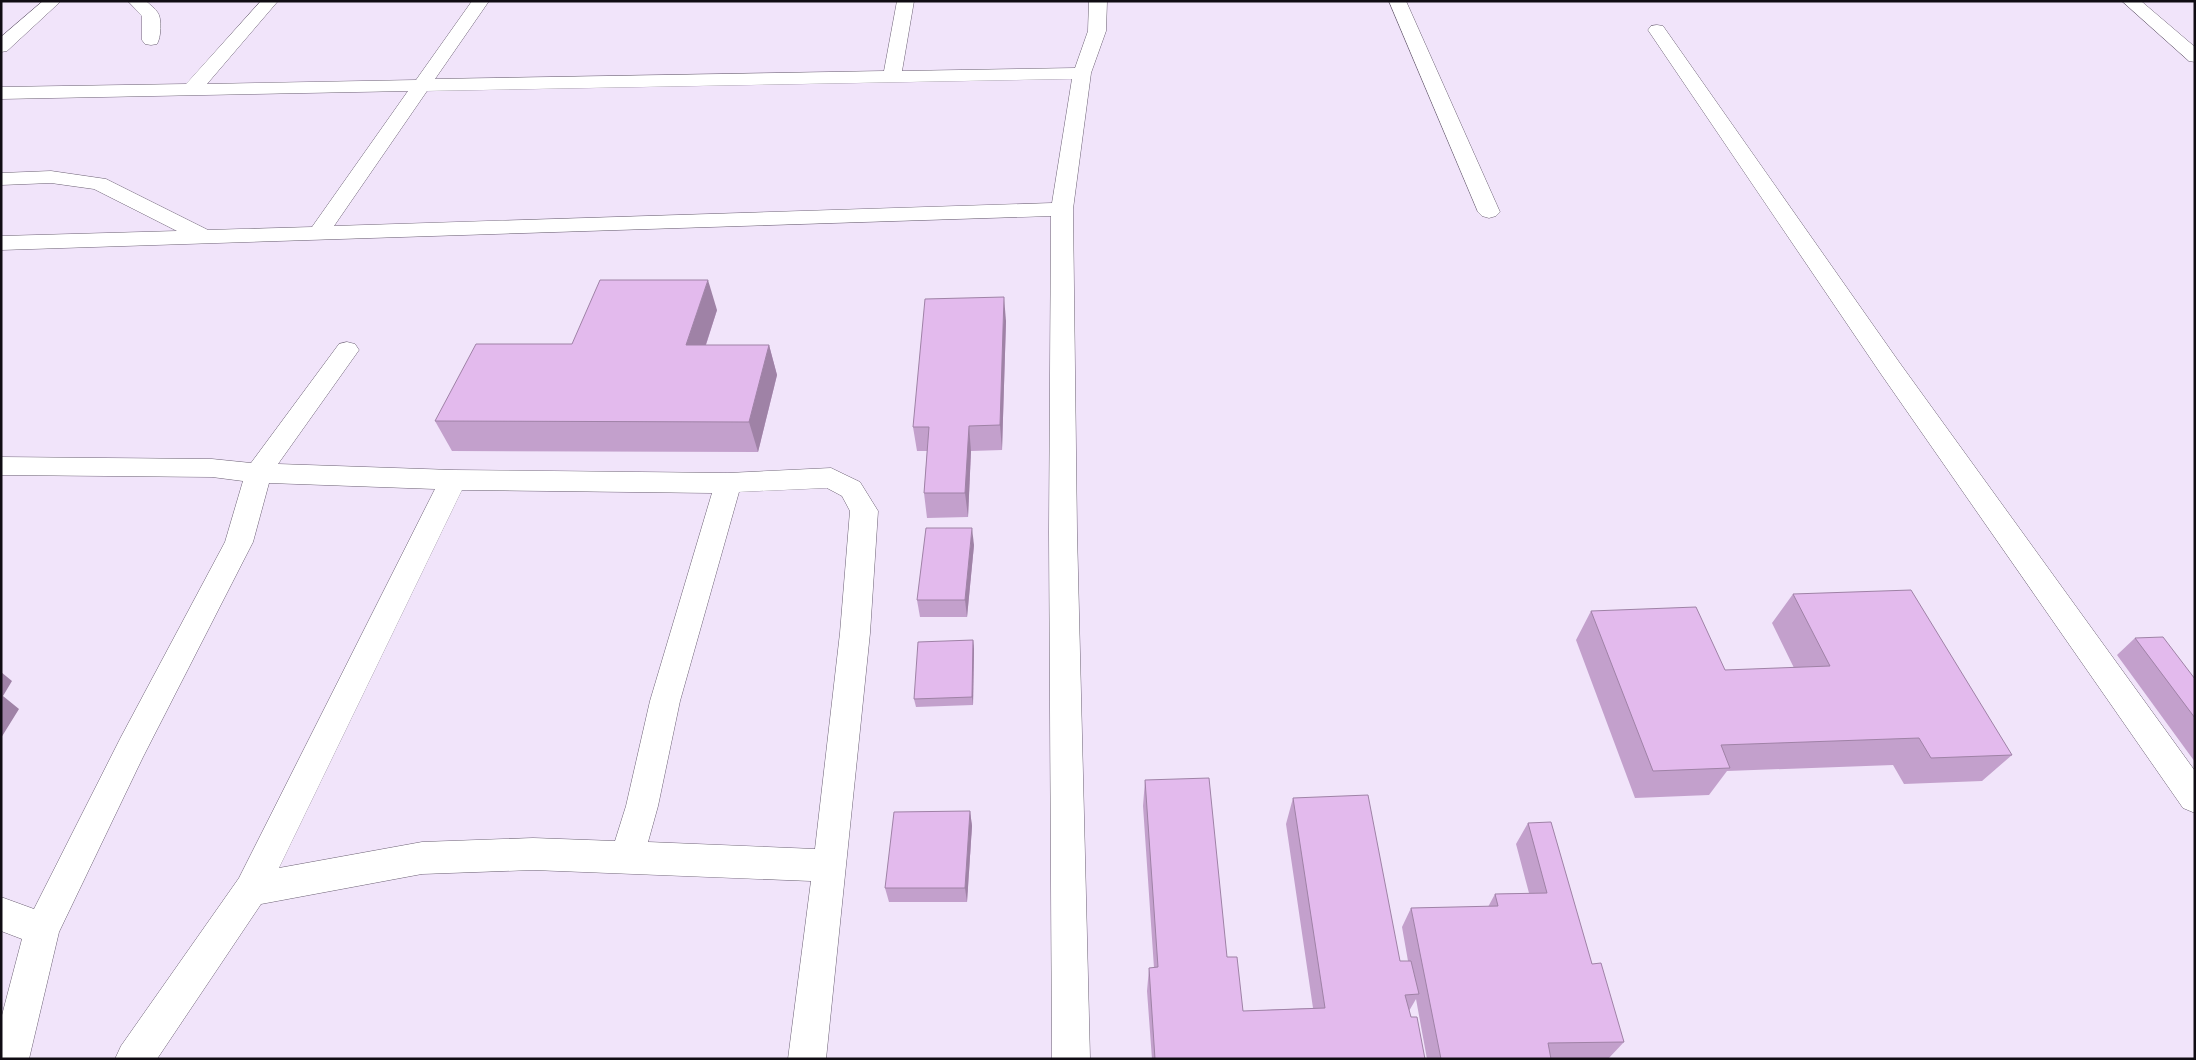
<svg xmlns="http://www.w3.org/2000/svg" width="2196" height="1060" font-family="'Space Grotesk',sans-serif">
  <style>
    .lines { fill: none; stroke-linecap: round; stroke-linejoin: round }
    .minor-casing { stroke: #6c6174; stroke-width: 1 }
    .minor { fill: #fff; fill-rule: evenodd }
    .wall { fill: #c3a0cc }
    .shaded-wall { fill: #9f82a6 }
    .building { fill: #e3baed; stroke: #9f82a6 }
  </style>
  <rect width="100%" height="100%" fill="#f1e4fa"/>
  <g class="lines">
    <g class="minor-casing">
      <g id="minor">
        <path d="M43 1H61L7 51 1 52V37Z"/>
        <path d="M128 1H146C150 5 155 8 158 13 162 19 161 38 157 44L151 45 145 44 142 40V16Z"/>
        <path d="M261 1H278L207 84 416 80 472 1H489L435 79 884 71 897 1H914L902 71 1075 68 1088 31 1089 1H1107L1106 31 1091 73 1073 209 1077 532 1090 1059H1052L1049 532 1051 216 1 250V236L177 231 94 189 51 183 1 185V173L51 171 106 179 208 230 312 227 408 91 1 99V87L186 84ZM1072 79 1052 203 334 226 427 91Z"/>
        <path d="M1389 1H1406L1500 212 1496 216 1489 218 1482 216 1478 212Z"/>
        <path d="M2122 1H2141L2195 47V62L2189 61Z"/>
        <path d="M1657 25 1663 26 1899 362 2195 771V813L2183 808 1881 374 1648 30 1651 26Z"/>
        <path d="M347 342 355 344 359 350 278 464 453 470 728 473 831 468 860 482 878 511 870 633 826 1059H788L811 881 533 870 422 874 261 904 157 1059H115L121 1046 239 878 435 489 269 483 253 542 143 757 59 932 29 1059H1V1019L22 939 1 931V897L34 909 121 737 225 542 243 481 212 477 1 475V457L212 459 251 463 339 344ZM827 488 842 496 850 511 840 633 815 849 648 842 658 806 680 701 739 492ZM462 490 712 493 650 701 626 806 615 841 533 838 422 842 279 868Z"/>
      </g>
    </g>
    <use href="#minor" class="minor"/>
  </g>
  <g class="wall">
    <path d="M717 310 706 345H769L777 375 758 452 452 451 435 421 572 344Z"/>
    <path d="M1006 321 1002 450 971 451 968 517 927 518 924 493 927 451H917L913 427Z"/>
    <path d="M974 545 967 617H920L917 600Z"/>
    <path d="M1793 594 2012 755 1982 781 1904 784 1893 765 1727 771 1709 795 1635 798 1576 640 1591 611 1725 670 1794 668 1772 623Z"/>
    <path d="M2135 638 2195 679V762L2117 655Z"/>
    <path d="M973 640 974 649 973 705 916 707 914 699Z"/>
    <path d="M1145 780 1227 957 1243 1011 1313 1008 1286 824 1293 798 1400 961H1408L1402 927 1411 908 1488 907 1495 894 1529 893 1516 844 1528 823 1592 964 1624 1042 1608 1059H1427L1416 999 1409 1011 1425 1059H1152L1147 991 1149 968H1154L1143 806Z"/>
    <path d="M970 811 972 826 967 902H889L885 888Z"/>
  </g>
  <g class="shaded-wall">
    <path d="M708 280 717 310 696 375 686 345Z"/>
    <path d="M1004 297 1006 321 1002 450 1000 425Z"/>
    <path d="M769 345 777 375 758 452 749 422Z"/>
    <path d="M969 426 971 451 968 517 965 493Z"/>
    <path d="M972 528 974 545 967 617 965 600Z"/>
    <path d="M973 640 974 649 973 705 972 697Z"/>
    <path d="M1 672 12 681 3 696 19 709 1 738Z"/>
    <path d="M970 811 972 826 967 902 965 888Z"/>
  </g>
  <g class="building">
    <path d="M600 280H708L686 345H769L749 422 435 421 476 344H572Z"/>
    <path d="M1004 297 1000 425 969 426 965 493H924L929 427H913L925 299Z"/>
    <path d="M926 528H972L965 600H917Z"/>
    <path d="M1911 590 2012 755 1931 758 1919 738 1721 745 1730 768 1653 771 1591 611 1696 607 1725 670 1830 666 1793 594Z"/>
    <path d="M2163 637 2195 679V718L2135 638Z"/>
    <path d="M973 640 972 697 914 699 918 642Z"/>
    <path d="M1209 778 1227 957H1237L1243 1011 1325 1008 1293 798 1368 795 1400 961H1411L1419 994 1405 995 1411 1017H1417L1425 1059H1155L1149 968 1158 967 1145 780Z"/>
    <path d="M970 811 965 888H885L894 812Z"/>
    <path d="M1551 822 1592 964 1601 963 1624 1042 1548 1043 1551 1059H1441L1411 908 1498 906 1495 894 1547 893 1528 823Z"/>
  </g>
  <rect width="2196" height="1060" fill="none" stroke="#100c13" stroke-width="5"/>
</svg>
